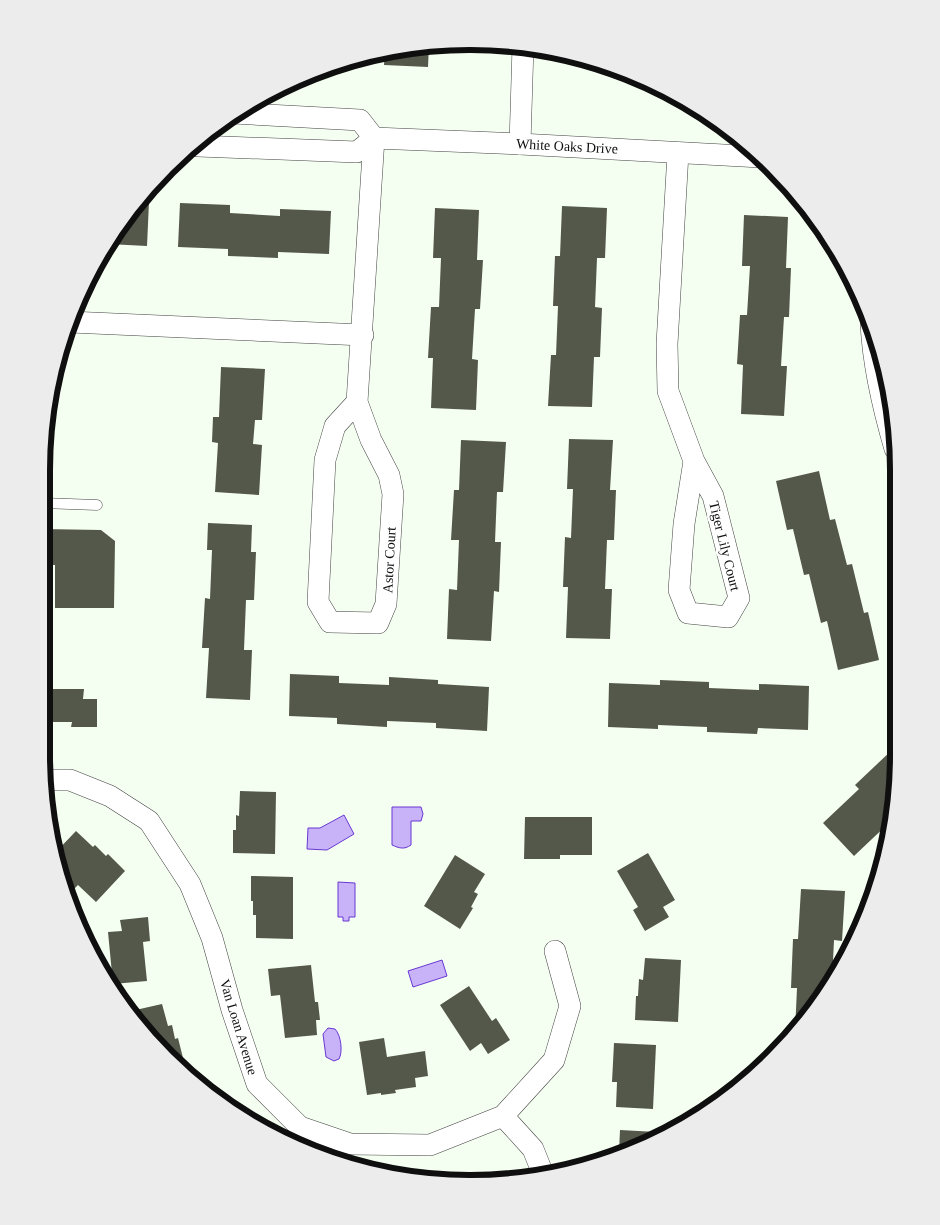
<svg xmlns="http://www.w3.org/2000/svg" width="940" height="1225" font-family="Georgia,serif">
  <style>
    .water { fill: #c8b3f9; stroke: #6937d3 }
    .building { fill: #54584b }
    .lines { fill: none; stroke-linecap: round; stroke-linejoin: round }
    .service-casing { stroke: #424242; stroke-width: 11 }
    .minor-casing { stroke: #424242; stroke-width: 22 }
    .service { stroke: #fff; stroke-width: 10 }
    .minor { stroke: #fff; stroke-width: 21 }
    .labels { text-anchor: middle; stroke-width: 5; stroke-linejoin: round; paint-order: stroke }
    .street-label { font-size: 14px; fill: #0f0f0f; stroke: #fff }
    .rim { fill: none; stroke: #0f0f0f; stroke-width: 6 }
  </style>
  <rect width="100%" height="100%" fill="#f5fff1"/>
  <g class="water">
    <path d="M392 807H421L423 814 421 821H411V845C404 850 399 848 392 845Z"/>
    <path d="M344 815 354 834 327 850 307 849 308 828H320Z"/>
    <path d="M338 882 355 883V917H349V921H343V917H338Z"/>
    <path d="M442 960 447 976 413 987 408 971Z"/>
    <path d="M328 1028 335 1029C341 1035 343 1052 339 1059L334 1061 326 1057 323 1034Z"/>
  </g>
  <g class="building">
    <path d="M429 45 428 67 384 65 385 50Z"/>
    <path d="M618 69 634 74 645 80 617 78Z"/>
    <path d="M138 201 149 202 147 246 108 244 130 209Z"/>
    <path d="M180 203 230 205V213L280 216V209L331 211 329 254 278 252V258L228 256V249L178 247Z"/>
    <path d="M562 206 607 208 605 258H597L595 307 602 308 600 357H594L592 407 548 406 551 355H556L558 306H553L555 256H560Z"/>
    <path d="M435 208 479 210 477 260H483L480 309H475L472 359 478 360 476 410 431 408 433 358H428L431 307H439L441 258H433Z"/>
    <path d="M744 215 788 217 786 268H791L789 317H784L781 366H787L784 416 741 414 743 365 737 364 740 315H747L750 266H742Z"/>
    <path d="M221 367 265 369 262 420H255L253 444 262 445 259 495 215 492 218 443 212 442 213 417H219Z"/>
    <path d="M569 439 613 440 610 490H616L614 540H607L605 589H612L610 639 566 638 568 587H563L565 537 571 538 573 489H567Z"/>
    <path d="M461 440 506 442 503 492H497L495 542H501L499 592 494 591 491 641 447 639 449 589 457 590 459 540H451L454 490H459Z"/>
    <path d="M819 471 830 520 835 519 847 565 852 564 864 613 868 612 879 660 838 670 827 621 821 623 809 574 804 575 793 529 787 530 776 481Z"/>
    <path d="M208 523 252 525 251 552H256L254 600H246L244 650H252L250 700 206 698 209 648H202L205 598 210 599 212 550H207Z"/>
    <path d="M42 529 101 530 115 541 114 608H55V565H42Z"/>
    <path d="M290 674 339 676V683L389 685V677L438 680V684L489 687 487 731 436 728V723L412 722 387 721V727L337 724V718L289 716Z"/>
    <path d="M660 680 709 682V688L759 690V684L809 686 808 730 758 728 757 734 707 732V727L658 725V729L608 727 609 683 660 685Z"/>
    <path d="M50 689H84L83 699H97V727H71L72 722H49Z"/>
    <path d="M893 749 895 752V804L884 814 891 821 854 856 823 823 859 789 855 785Z"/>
    <path d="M240 791 276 792 275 854 233 853V830H236V815L239 816Z"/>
    <path d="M525 817H592V855H560V859H524Z"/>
    <path d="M76 831 93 847 95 845 106 856 108 854 125 871 96 902 78 885 70 893 65 888 59 874 62 871 56 865 54 854Z"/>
    <path d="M648 853 675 900 663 907 669 917 645 931 633 910 638 907 617 871Z"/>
    <path d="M455 855 485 874 474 892 478 894 471 907 473 908 460 929 424 906Z"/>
    <path d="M251 876 293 877V939L256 938V915H253V901H251Z"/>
    <path d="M801 889 845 891 842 941 834 940 832 983 827 993 795 1032 797 988H791L792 963 793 939H798Z"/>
    <path d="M148 917 150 941 143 942 147 981 113 984 108 932 122 931 120 920Z"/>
    <path d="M645 958 681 960 678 1022 635 1020 636 996H638L639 979 643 980Z"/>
    <path d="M311 965 315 1002H318L320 1020H316L317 1035 285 1038 280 995 271 996 268 969Z"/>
    <path d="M469 986 492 1021 496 1018 510 1040 488 1054 481 1043 470 1051 440 1005Z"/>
    <path d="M162 1004 168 1026 172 1025 175 1039 178 1038 184 1062 174 1064 167 1058 131 1011Z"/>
    <path d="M384 1038 387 1057 425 1051 428 1076 415 1078 416 1087 395 1090 396 1093 381 1095V1093L367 1095 359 1042Z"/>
    <path d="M614 1043 656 1045 653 1109 616 1107 617 1082H612Z"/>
    <path d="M620 1130 657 1132V1135L619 1152Z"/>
  </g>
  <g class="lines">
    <g class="service-casing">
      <path id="service" d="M42 503 97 505"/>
    </g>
    <g class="minor-casing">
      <g id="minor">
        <path d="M520 144 523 46"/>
        <path d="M198 146 357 152 374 138 360 120 233 113"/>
        <path d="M678 153 667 344 668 391 694 461 713 496 739 598 728 617 688 613 679 590 684 524 694 461"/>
        <path d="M70 322 363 335"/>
        <path d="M871 323C873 366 883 408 895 449"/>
        <path d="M357 402 335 426 325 460 318 602 330 622 378 623 386 604 393 494 389 475 371 440 357 402 374 138 520 144 761 157"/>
        <path d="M45 780H70L110 796 149 821 190 884 212 938 232 1010 257 1084 300 1127 350 1144 430 1145 503 1116 554 1060 570 1006 555 951"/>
        <path d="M503 1116 533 1149 543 1174"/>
      </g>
    </g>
    <use href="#service" class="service"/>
    <use href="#minor" class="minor"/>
  </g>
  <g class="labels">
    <g class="street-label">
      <text transform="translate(567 146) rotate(3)" y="5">White Oaks Drive</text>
      <text transform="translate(725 546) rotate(76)" y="5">Tiger Lily Court</text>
      <text transform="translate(389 560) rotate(-87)" y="5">Astor Court</text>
      <text transform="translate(239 1027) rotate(73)" y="5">Van Loan Avenue</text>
    </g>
  </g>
  <path d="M0 0H940V1225H0ZM470 50H470A420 420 0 0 1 890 470V755A420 420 0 0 1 470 1175H470A420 420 0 0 1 50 755V470A420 420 0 0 1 470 50Z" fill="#ececec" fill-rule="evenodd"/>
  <path class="rim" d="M470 50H470A420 420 0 0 1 890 470V755A420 420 0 0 1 470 1175H470A420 420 0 0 1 50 755V470A420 420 0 0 1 470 50Z"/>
</svg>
